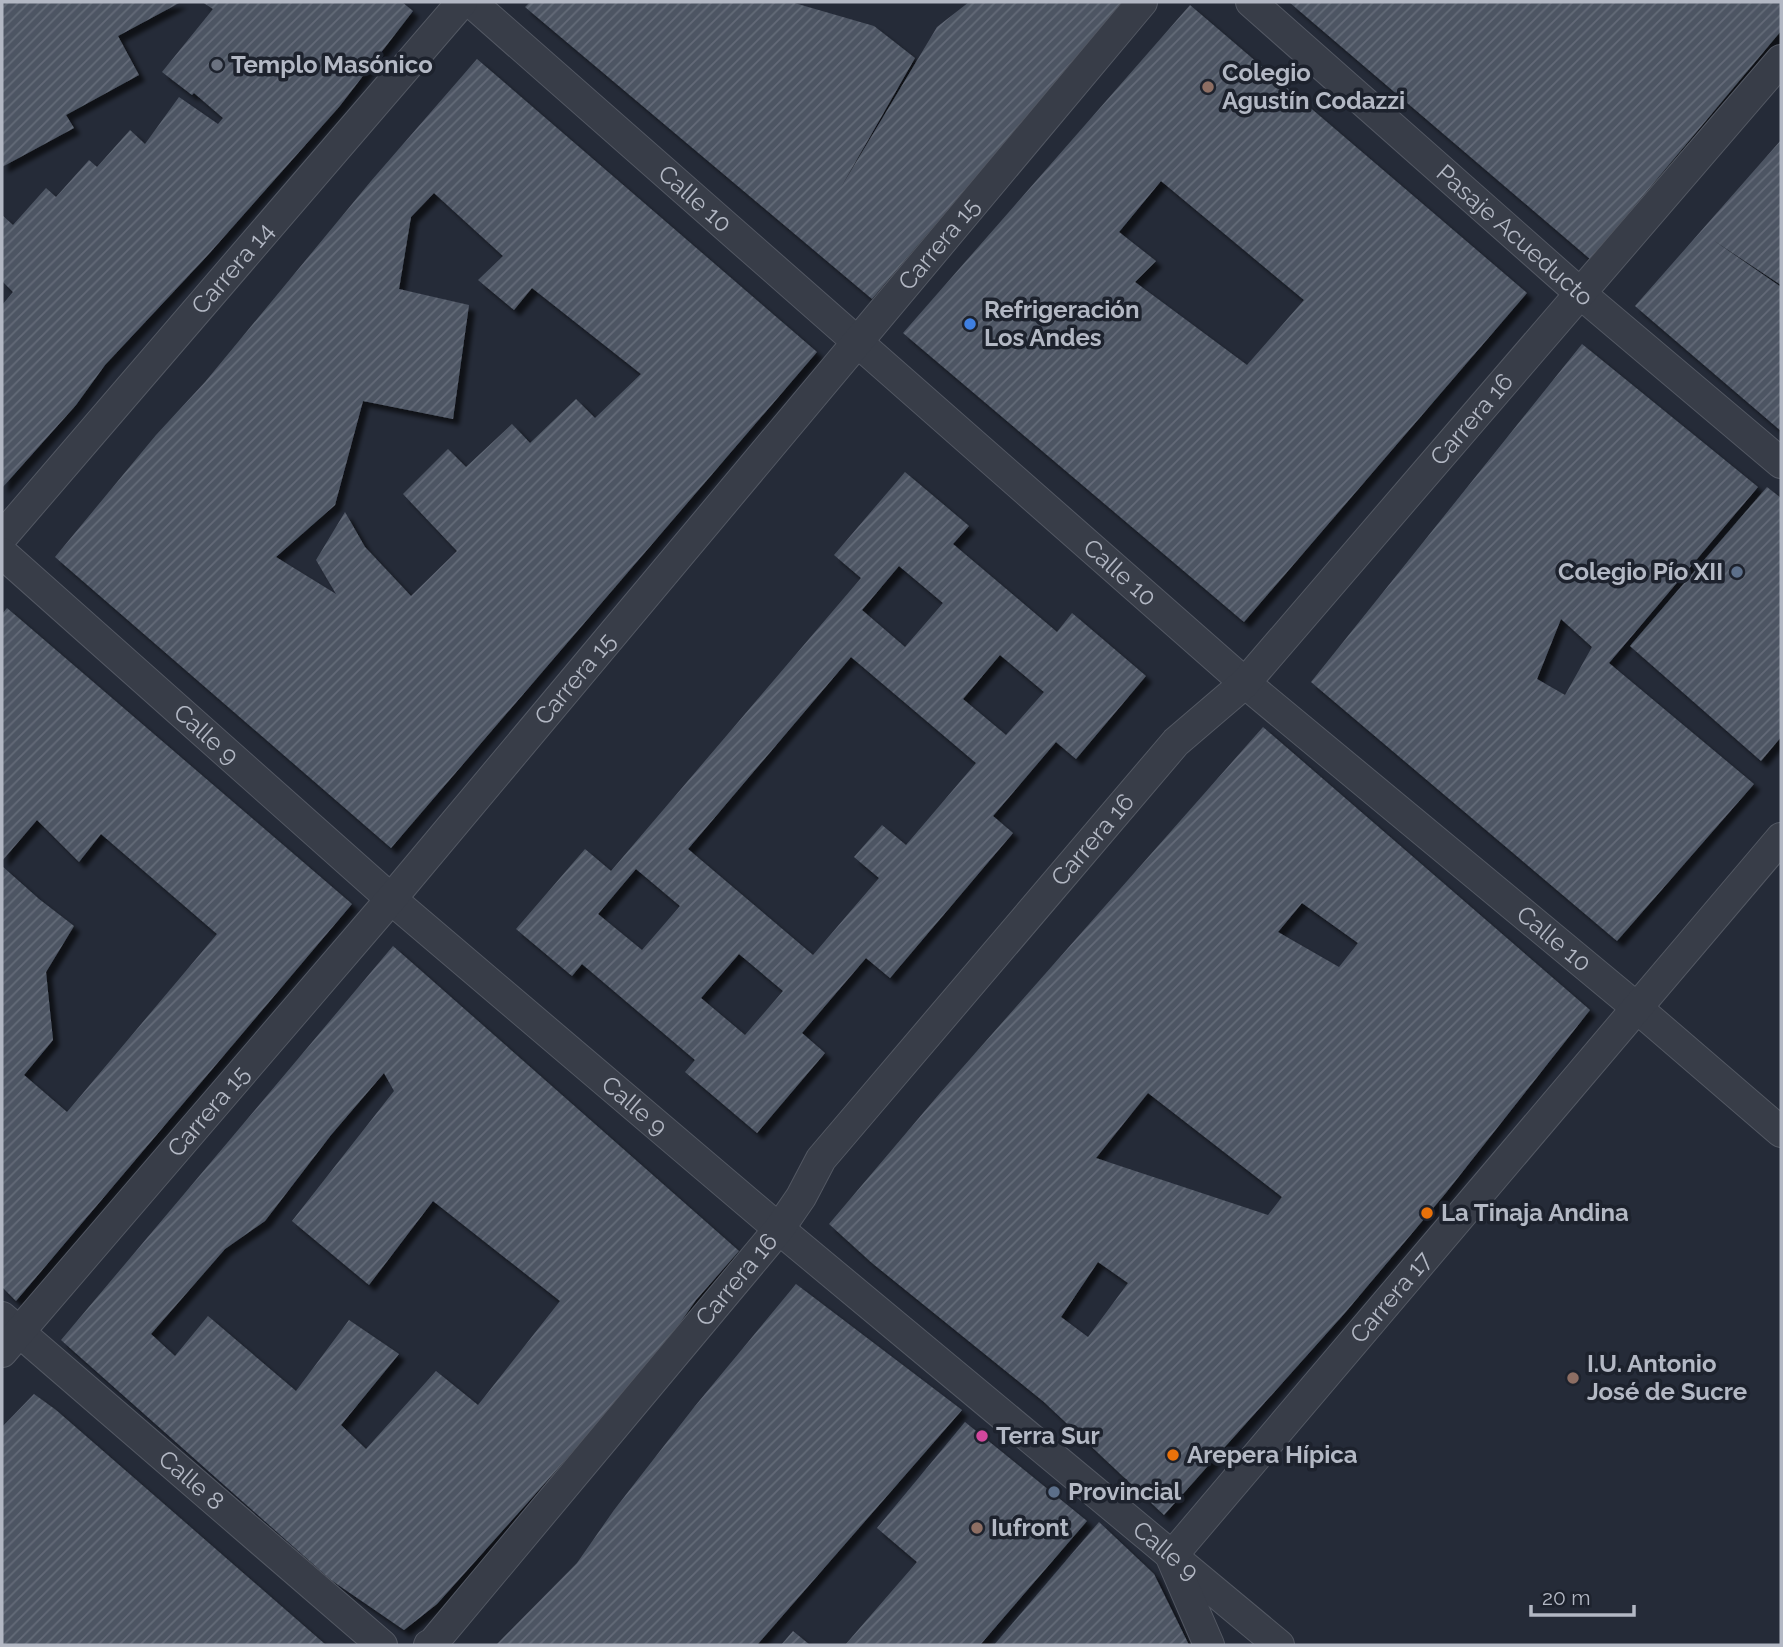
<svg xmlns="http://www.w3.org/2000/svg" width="1783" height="1647" font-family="Raleway,sans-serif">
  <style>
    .building { fill: url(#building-hatch); fill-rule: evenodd; filter: url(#shadow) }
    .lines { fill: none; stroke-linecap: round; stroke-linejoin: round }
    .minor-casing { stroke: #535863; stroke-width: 32 }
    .minor { stroke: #383d48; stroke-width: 30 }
    .worship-dot { fill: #6b7280; stroke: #1d222d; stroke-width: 2.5 }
    .education-dot { fill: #8d6e63; stroke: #1d222d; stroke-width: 2.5 }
    .shop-dot { fill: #3f7fe0; stroke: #1d222d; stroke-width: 2.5 }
    .service-dot { fill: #5c6f8a; stroke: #1d222d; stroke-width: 2.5 }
    .food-dot { fill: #e8710a; stroke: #1d222d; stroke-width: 2.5 }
    .hotel-dot { fill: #d1479c; stroke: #1d222d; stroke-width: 2.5 }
    .labels { text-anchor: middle; stroke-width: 7; stroke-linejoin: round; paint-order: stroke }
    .poi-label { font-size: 24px; font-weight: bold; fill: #b3b8c4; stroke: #1d222d; text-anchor: start }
    .street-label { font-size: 24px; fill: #b3b8c4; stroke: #1d222d }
  </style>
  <defs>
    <pattern id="building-hatch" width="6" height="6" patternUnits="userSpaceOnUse" patternTransform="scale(1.75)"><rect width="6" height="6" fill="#4d5563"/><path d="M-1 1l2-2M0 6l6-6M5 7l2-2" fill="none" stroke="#646b78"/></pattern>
    <filter id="shadow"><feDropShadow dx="6" dy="6" stdDeviation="2" flood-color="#0009"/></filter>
  </defs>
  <rect width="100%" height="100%" fill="#252b38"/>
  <g class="building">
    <path d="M2 2H181L118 36 139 75 66 115 74 128 2 167Z"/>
    <path d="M202 2H402L413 11 339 107 207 256 105 365 76 405 2 488V305L13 292 2 281V215L13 225 46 188 56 197 89 160 97 167 130 130 145 144 179 97 218 124 223 118 194 93 192 95 162 72 213 9Z"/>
    <path d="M530 2H791L874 26 915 58 840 189 937 27 969 2H1124L872 299 525 7Z"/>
    <path d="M1289 2H1781V31L1590 259Z"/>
    <path d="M1190 5 1527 293 1244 622 903 333ZM1161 181 1304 300 1247 365 1135 282 1156 261 1119 232Z"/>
    <path d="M477 59 817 352 391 848 55 557 156 435 205 382 371 181ZM434 193 503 256 478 280 514 310 532 288 641 374 595 418 576 399 530 443 512 424 466 467 448 449 403 494 457 551 411 596 365 547 345 512 316 560 336 594 276 557 335 505 363 401 453 419 469 305 399 289 411 217Z"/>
    <path d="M1781 140V285L1713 240 1781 287V431L1635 306Z"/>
    <path d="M1582 344 1758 487 1609 663 1754 784 1617 941 1311 682ZM1561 619 1592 647 1565 695 1537 679Z"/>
    <path d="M905 472 969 526 953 544 1057 632 1072 613 1146 676 1076 759 1056 742 993 816 1013 833 890 978 866 958 802 1033 825 1053 757 1133 685 1072 695 1060 582 964 572 976 516 929 585 849 611 871 861 578 834 555ZM899 566 943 603 905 647 862 610ZM1000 655 1044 692 1006 735 963 699ZM851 657 976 763 906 845 882 825 854 857 879 878 813 955 688 849ZM636 869 680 906 642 950 598 914ZM739 954 783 991 745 1035 701 998Z"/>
    <path d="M1767 487 1781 498V737L1761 761 1630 646Z"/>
    <path d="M7 608 352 904 16 1301 2 1287V866L39 899 74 926 46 972 53 1040 24 1075 67 1112 217 934 101 834 79 862 37 820 2 861V614Z"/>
    <path d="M1263 727 1590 1010 1445 1194 1344 1314 1164 1515 1044 1402 872 1263 829 1224 940 1093ZM1302 903 1358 943 1339 967 1278 932ZM1148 1093 1282 1197 1268 1215 1096 1158ZM1098 1262 1128 1283 1088 1337 1061 1317Z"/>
    <path d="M393 946 739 1251 696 1300 657 1356 530 1500 437 1604 404 1630 331 1580 61 1340ZM384 1073 394 1091 292 1221 369 1285 433 1201 560 1301 478 1405 436 1371 366 1449 341 1425 399 1354 349 1320 296 1391 208 1316 175 1356 151 1334 225 1249 265 1221 331 1135Z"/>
    <path d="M796 1284 962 1410 757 1645H496L577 1563 614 1510 695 1406Z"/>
    <path d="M34 1394 56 1410 326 1645H2V1427Z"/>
    <path d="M965 1422 1087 1521 980 1645H845L917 1562 877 1528Z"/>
    <path d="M1099 1522 1154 1574 1189 1645H994Z"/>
    <path d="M793 1631 810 1645H781Z"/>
  </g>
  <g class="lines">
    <g class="minor-casing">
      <g id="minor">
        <path id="s1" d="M471 2 1245 683 1637 1008 1781 1132"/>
        <path id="s2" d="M1251 2 1581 294 1781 463"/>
        <path id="s3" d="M2 537 462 2"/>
        <path id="s4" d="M2 553 391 899 779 1229 1279 1645"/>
        <path id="s5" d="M2 1317 382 1645"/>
        <path id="s6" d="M2 1352 391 899 1142 2"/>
        <path id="s7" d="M429 1645 433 1643 779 1229 801 1197 821 1159 1176 742 1245 683 1781 60"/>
        <path id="s8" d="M1209 1645 1171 1557 1781 838"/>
      </g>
    </g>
    <use href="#minor" class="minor"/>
  </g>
  <circle class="worship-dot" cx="217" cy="65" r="7"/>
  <g class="education-dot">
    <circle cx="1208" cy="87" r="7"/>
    <circle cx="1573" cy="1378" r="7"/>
    <circle cx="977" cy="1528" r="7"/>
  </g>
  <circle class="shop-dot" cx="970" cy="324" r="7"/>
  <g class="service-dot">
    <circle cx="1737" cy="572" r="7"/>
    <circle cx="1054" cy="1492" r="7"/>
  </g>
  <g class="food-dot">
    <circle cx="1427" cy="1213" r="7"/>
    <circle cx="1173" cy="1455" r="7"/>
  </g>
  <circle class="hotel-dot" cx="982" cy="1436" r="7"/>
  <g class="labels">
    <g class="poi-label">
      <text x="231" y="73">Templo Masónico</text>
      <text x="1222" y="81">Colegio<tspan x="1222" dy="28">Agustín Codazzi</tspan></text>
      <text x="984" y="318">Refrigeración<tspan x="984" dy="28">Los Andes</tspan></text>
      <text x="1723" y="580" text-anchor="end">Colegio Pío XII</text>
      <text x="1441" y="1221">La Tinaja Andina</text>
      <text x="1587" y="1372">I.U. Antonio<tspan x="1587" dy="28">José de Sucre</tspan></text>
      <text x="996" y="1444">Terra Sur</text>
      <text x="1187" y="1463">Arepera Hípica</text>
      <text x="1068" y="1500">Provincial</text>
      <text x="991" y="1536">Iufront</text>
    </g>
    <g class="street-label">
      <text dy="8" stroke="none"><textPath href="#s1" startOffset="298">Calle 10</textPath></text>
      <text dy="8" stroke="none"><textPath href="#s2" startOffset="352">Pasaje Acueducto</textPath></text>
      <text dy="8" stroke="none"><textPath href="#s6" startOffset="1451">Carrera 15</textPath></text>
      <text dy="8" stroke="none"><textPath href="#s3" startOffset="354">Carrera 14</textPath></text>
      <text dy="8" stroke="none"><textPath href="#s7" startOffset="1612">Carrera 16</textPath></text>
      <text dy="8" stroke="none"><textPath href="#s1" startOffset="864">Calle 10</textPath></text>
      <text dy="8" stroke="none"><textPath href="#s6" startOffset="884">Carrera 15</textPath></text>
      <text dy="8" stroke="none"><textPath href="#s4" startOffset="273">Calle 9</textPath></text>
      <text dy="8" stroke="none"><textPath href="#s7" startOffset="1045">Carrera 16</textPath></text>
      <text dy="8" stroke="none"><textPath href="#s1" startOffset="1432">Calle 10</textPath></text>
      <text dy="8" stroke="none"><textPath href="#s4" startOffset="840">Calle 9</textPath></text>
      <text dy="8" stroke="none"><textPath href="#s6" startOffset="317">Carrera 15</textPath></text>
      <text dy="8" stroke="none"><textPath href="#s7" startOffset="478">Carrera 16</textPath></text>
      <text dy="8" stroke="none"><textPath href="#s8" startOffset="436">Carrera 17</textPath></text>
      <text dy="8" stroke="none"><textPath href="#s5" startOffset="250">Calle 8</textPath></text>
      <text dy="8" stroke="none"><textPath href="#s4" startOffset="1533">Calle 9</textPath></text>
    </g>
  </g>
  <rect width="1783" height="1647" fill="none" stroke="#b3b8c4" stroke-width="7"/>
  <path d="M1531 1605v10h103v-10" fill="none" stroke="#b3b8c4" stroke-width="3.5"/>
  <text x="1542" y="1605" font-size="21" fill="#b3b8c4" stroke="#1d222d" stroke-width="5" paint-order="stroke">20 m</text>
</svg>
